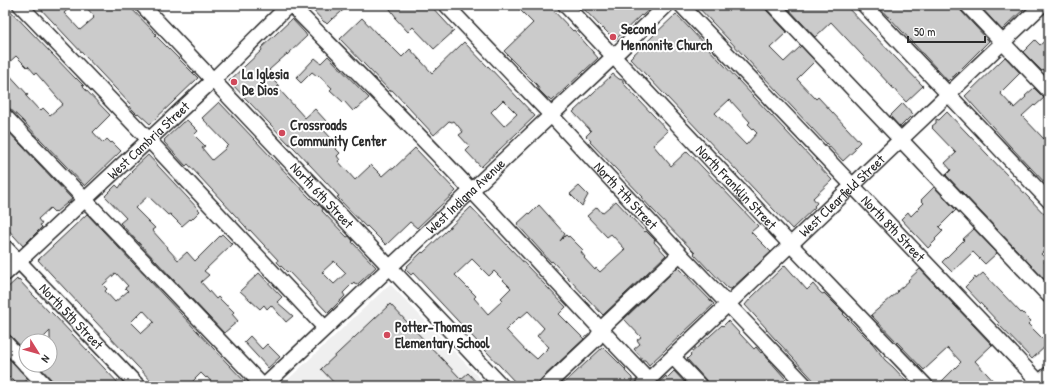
<svg xmlns="http://www.w3.org/2000/svg" width="1054" height="391" font-family="'Patrick Hand',sans-serif">
  <style>
    .built { fill: #efefef }
    .building { fill: #cbcbcb; stroke: #2b2b2b; fill-rule: evenodd }
    .lines { fill: none; stroke-linecap: round; stroke-linejoin: round }
    .minor-casing { stroke: #2b2b2b; stroke-width: 17 }
    .minor { stroke: #fff; stroke-width: 14 }
    .poi-dot { fill: #d1495b; stroke: #fff; stroke-width: 1.5 }
    .labels { text-anchor: middle; stroke-width: 4; stroke-linejoin: round; paint-order: stroke }
    .poi-label { font-size: 14px; font-weight: bold; fill: #2b2b2b; stroke: #fff; text-anchor: start }
    .street-label { font-size: 14px; fill: #2b2b2b; stroke: #fff }
  </style>
  <rect width="100%" height="100%" fill="#fff"/>
  <filter id="ink" filterUnits="userSpaceOnUse"><feTurbulence type="fractalNoise" baseFrequency=".025" numOctaves="2"/><feDisplacementMap in="SourceGraphic" scale="8" xChannelSelector="R" yChannelSelector="G"/><feConvolveMatrix kernelMatrix="1 2 1 2 8 2 1 2 1" color-interpolation-filters="sRGB"/></filter>
  <g filter="url(#ink)">
    <path class="built" d="M390 284 487 386H281Z"/>
    <g class="building">
      <path d="M5 5 76 79V78L84 86 83 87 110 115 93 132 103 143 107 139 111 143 112 142 121 151 85 186 22 120 5 104V70L28 95 26 96 40 111 43 108 50 115 63 104 36 73 35 74 28 66 27 67 16 56 5 66Z"/>
      <path d="M37 5H73L64 13 80 30 94 18 93 17 94 16 84 5H128L156 34 155 35 198 78 150 124 138 113 137 114 131 108 130 106 131 105Z"/>
      <path d="M308 5H349L333 19V18L327 24 325 22H324Z"/>
      <path d="M387 5H430L454 31 434 49 413 27 408 32 395 18 396 17Z"/>
      <path d="M515 5H548L573 31 574 30 598 58 552 101 547 98 539 90V89L537 85 510 58H511L504 51 533 23Z"/>
      <path d="M580 5H654L642 16 641 15 615 40 603 28V29Z"/>
      <path d="M696 5H763L767 11 787 32 770 48 784 62 801 46 815 61 797 79 816 99 818 97 860 142 854 148 856 149 843 161Z"/>
      <path d="M785 5H845L923 86 906 102 831 22 815 37Z"/>
      <path d="M877 5H959L961 11 989 41 953 77H952L948 81 889 17H888Z"/>
      <path d="M979 5H1028L1002 30Z"/>
      <path d="M676 14 832 180 813 198 817 203 814 206 815 207 792 229 630 58ZM729 100V101L730 100 750 122 748 124 757 133 746 145 715 113Z"/>
      <path d="M362 18 377 34 378 33 381 37H382L402 57 410 49 432 73 464 42 488 67V66L535 116 481 167 466 151 470 147 459 135 463 132 454 121 452 122 449 121 434 135 392 90 390 91 340 39ZM503 100 517 114 504 126 491 112Z"/>
      <path d="M292 19 305 33 307 36 287 55V54L269 70 277 79 274 81 279 86 277 87 305 118 315 109 326 121 320 126 331 138 329 140 335 146 334 147 340 153 337 156 340 160 338 161 355 180 371 165 382 176 391 168 393 169 415 148 456 191 417 228 410 222 386 245 367 226 366 227 337 197 339 196 295 149 291 145 289 144 229 81 262 50 261 48Z"/>
      <path d="M1049 37V65L1042 71 1023 52 1035 40 1040 45Z"/>
      <path d="M328 56 369 98 357 109 356 108 353 111 344 101 343 102 330 90 332 88 318 75 317 76 312 72 301 83 296 78 315 58 321 63Z"/>
      <path d="M1005 57 1020 73 1000 93 1014 108 1026 97 1025 96 1034 88 1044 98 1035 106 1034 105 1022 116 1044 139 1049 134V187L1010 146 965 96Z"/>
      <path d="M613 74 619 79 623 80V83L668 131 653 145 671 166 687 151 757 225 758 226 751 232 771 252 731 289 727 288 709 269V270L694 254 695 253 650 207 641 197 642 196 590 142 591 141 586 136 591 131 573 112Z"/>
      <path d="M219 102 308 196 318 206 319 204 323 209 322 211 347 237 349 236 353 241 352 242 376 267 359 283 356 285 354 282 343 293 345 296 328 313 288 271 287 272 277 262 278 260 250 230 249 231 245 226 188 164 186 166 164 142 165 141 164 140 183 122H184L187 120 198 131 194 135 205 146 202 148 212 160 225 149H224L228 145 202 118ZM334 261 346 273 334 284 322 272Z"/>
      <path d="M903 103 913 114 900 127 890 116Z"/>
      <path d="M947 112 1049 219V246L1041 254 1047 260 1044 262 1049 267V276L1045 280 946 175 951 170 945 163 956 153 932 128 933 127 932 126 936 123V119L939 120Z"/>
      <path d="M5 128 72 199 56 212 55 211 54 212 50 208 38 219 42 224 40 225 42 227 23 246 5 226Z"/>
      <path d="M148 155 200 211 191 220 190 219 182 226 170 214 168 215 148 196 135 208 155 228 152 230 168 248V249L178 260 187 252 195 261 222 234 232 244 204 271 209 275 201 282 216 299 218 297 227 306H228L234 312 232 314 238 321 224 333 120 223 126 218 105 196 116 185 119 188 125 179 132 172 131 171Z"/>
      <path d="M579 186 588 195 582 206 570 194Z"/>
      <path d="M934 187 956 210 939 227 943 231 935 239 936 240 928 248 901 219 908 212 911 216 924 203 921 200Z"/>
      <path d="M616 201 645 232 646 231 655 240 654 242 666 255 603 315 552 261 551 262 541 251 517 224 529 213 530 214 539 205 565 234 560 241 566 235 568 237 569 236 583 250 581 252 585 257 584 258 595 270 596 268 600 272 625 249 611 234 607 237 587 216 597 207 602 213Z"/>
      <path d="M471 207 566 307 559 314 584 339 540 380 535 386H520L515 382 413 273 411 275 405 269 407 267H406L422 252 423 253ZM472 259 489 276 494 271 511 288 501 298 503 300 488 314 474 298 476 296 455 275ZM528 311 544 328 537 336 549 347 537 359 529 352 528 353 506 330 519 317 520 318Z"/>
      <path d="M87 214 229 365 249 386H215L207 377 206 378 201 373 188 386H156L136 365 38 260ZM116 273 128 286 125 288 128 291 115 302 105 291 107 289 103 285ZM143 310 154 322 142 333 131 322Z"/>
      <path d="M974 229 997 253 985 264 973 252 952 272 942 262 964 240 963 239Z"/>
      <path d="M785 265 807 290 813 284 821 293 823 294 824 293 844 313 843 314 873 344 885 360 893 367 911 386H819L780 344 775 339 766 329V328L745 305 750 299Z"/>
      <path d="M678 267 714 304 649 365 645 360H641V357L634 349 640 344 637 340 641 337 624 319Z"/>
      <path d="M920 269 992 345 975 361 998 386H937L961 362 948 348 924 370 871 315 898 292 897 291 909 281 908 280Z"/>
      <path d="M259 273 282 297 277 302 293 316 286 322 271 305 267 309 264 305 260 309 240 291Z"/>
      <path d="M983 273 1021 313 1022 312 1031 321 1028 324 1048 344 1032 359 998 324 999 323 965 287 975 277 976 279Z"/>
      <path d="M17 279 18 281 19 280 50 313 51 312 56 317 121 386H54L52 380 38 365H50V331L40 341H26V352L11 336 8 334H5V290Z"/>
      <path d="M390 304 461 379 468 373 480 386H337L321 369Z"/>
      <path d="M728 321 754 349 756 347 761 353 762 352 792 386H708L706 380 687 359 691 355 690 354 722 325 723 326Z"/>
      <path d="M250 336 262 349 267 344 280 357 268 368 244 342Z"/>
      <path d="M603 347 626 370 625 371 632 378V383L628 386H561Z"/>
      <path d="M6 355 28 379 20 386H19L10 377 5 382Z"/>
      <path d="M674 371 688 386H655L666 376 667 378Z"/>
    </g>
    <g class="lines">
      <g class="minor-casing">
        <g id="minor">
          <path d="M20 5 148 139 325 328"/>
          <path id="s1" d="M142 5 502 386"/>
          <path d="M291 5C351 66 412 127 471 190 530 253 588 317 649 380"/>
          <path id="s2" d="M446 5 551 115 680 254 806 386"/>
          <path id="s3" d="M565 5 790 244 926 386"/>
          <path id="s4" d="M681 5 1039 382"/>
          <path d="M773 5 1049 296"/>
          <path d="M864 5 1049 201"/>
          <path d="M967 5 1049 91"/>
          <path d="M5 116 263 386"/>
          <path id="s5" d="M5 247 138 386"/>
          <path id="s6" d="M5 274 213 80 289 5"/>
          <path d="M5 342 26 365"/>
          <path d="M673 357 700 386"/>
          <path d="M26 365 46 386"/>
          <path id="s7" d="M264 386 614 56 667 5"/>
          <path d="M546 386 596 339 601 331 607 323 680 254"/>
          <path id="s8" d="M642 386 1042 5"/>
          <path d="M1035 386 1049 374"/>
        </g>
      </g>
      <use href="#minor" class="minor"/>
    </g>
  </g>
  <g class="poi-dot">
    <circle cx="613" cy="37" r="4"/>
    <circle cx="234" cy="82" r="4"/>
    <circle cx="282" cy="133" r="4"/>
    <circle cx="387" cy="335" r="4"/>
  </g>
  <g class="labels">
    <g class="poi-label">
      <text x="621" y="34">Second<tspan x="621" dy="16">Mennonite Church</tspan></text>
      <text x="242" y="79">La Iglesia<tspan x="242" dy="16">De Dios</tspan></text>
      <text x="290" y="130">Crossroads<tspan x="290" dy="16">Community Center</tspan></text>
      <text x="395" y="332">Potter-Thomas<tspan x="395" dy="16">Elementary School</tspan></text>
    </g>
    <g class="street-label">
      <text dy="5" stroke="none"><textPath href="#s6" startOffset="196">West Cambria Street</textPath></text>
      <text dy="5" stroke="none"><textPath href="#s3" startOffset="250">North Franklin Street</textPath></text>
      <text dy="5" stroke="none"><textPath href="#s7" startOffset="277">West Indiana Avenue</textPath></text>
      <text dy="5" stroke="none"><textPath href="#s2" startOffset="262">North 7th Street</textPath></text>
      <text dy="5" stroke="none"><textPath href="#s8" startOffset="276">West Clearfield Street</textPath></text>
      <text dy="5" stroke="none"><textPath href="#s1" startOffset="262">North 6th Street</textPath></text>
      <text dy="5" stroke="none"><textPath href="#s4" startOffset="308">North 8th Street</textPath></text>
      <text dy="5" stroke="none"><textPath href="#s5" startOffset="96">North 5th Street</textPath></text>
    </g>
  </g>
  <rect width="1054" height="391" fill="none" stroke="#fff" stroke-width="20"/>
  <rect x="10" y="10" width="1034" height="371" fill="none" stroke="#2b2b2b" stroke-width="1.5" filter="url(#ink)"/>
  <g transform="translate(38 353) rotate(127)"><circle r="19" fill="#ffffff" stroke="#aaaaaa"/>
  <path d="M0-3L7 15L0 10L-7 15Z" fill="#d1495b"/>
  <text y="-6" font-size="11" font-weight="bold" text-anchor="middle" fill="#2b2b2b">N</text>
  </g>
  <path d="M908 36v6h77v-6" fill="none" stroke="#2b2b2b" stroke-width="2"/>
  <text x="914" y="36" font-size="12" fill="#2b2b2b" stroke="#ffffff" stroke-width="3" paint-order="stroke">50 m</text>
</svg>
